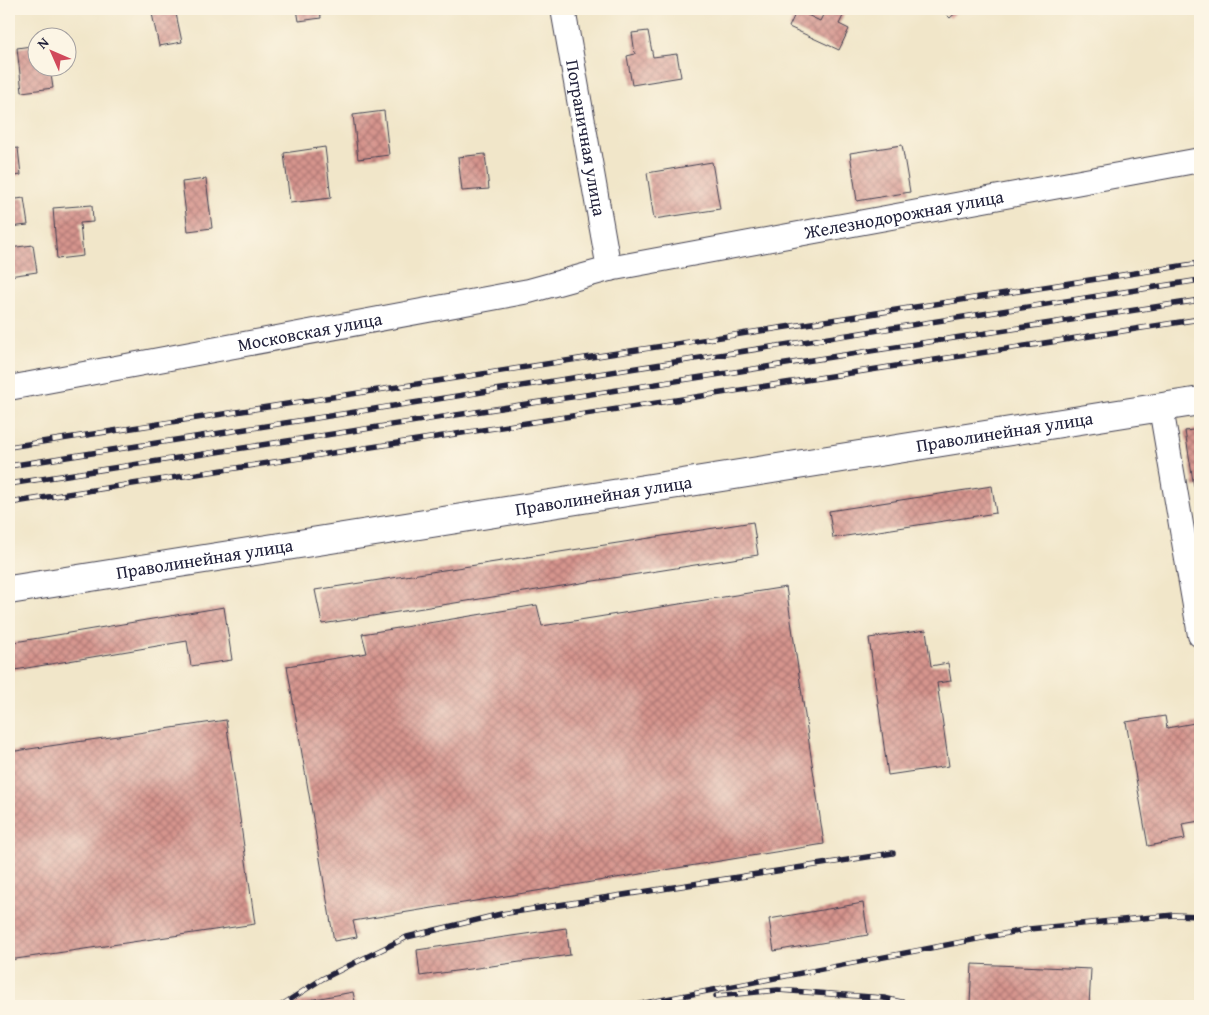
<svg xmlns="http://www.w3.org/2000/svg" width="1209" height="1015" font-family="'Gentium Book Plus',serif">
  <style>
    .building { fill: url(#building-cross-hatch) }
    .lines { fill: none; stroke-linecap: round; stroke-linejoin: round }
    .minor-casing { stroke: #413f50; stroke-width: 26 }
    .major-casing { stroke: #413f50; stroke-width: 30 }
    .minor { stroke: #fff; stroke-width: 24 }
    .major { stroke: #fff; stroke-width: 28 }
    .rail-casing { stroke: #22223b; stroke-width: 5.5 }
    .rail { stroke: #fcf5e5; stroke-width: 4; stroke-dasharray: 11; stroke-linecap: butt }
    .labels { text-anchor: middle; stroke-width: 5; stroke-linejoin: round; paint-order: stroke }
    .street-label { font-size: 18px; fill: #22223b; stroke: #fcf5e5 }
  </style>
  <defs>
    <pattern id="building-cross-hatch" width="8" height="8" patternUnits="userSpaceOnUse" patternTransform="scale(1.25)"><rect width="8" height="8" fill="#d6948d"/><path d="M0 0l8 8M0 8l8-8" fill="none" stroke="#ad7874"/></pattern>
  </defs>
  <rect width="100%" height="100%" fill="#fcf5e5"/>
  <filter id="ink" filterUnits="userSpaceOnUse"><feTurbulence type="fractalNoise" baseFrequency=".02" numOctaves="2"/><feDisplacementMap in="SourceGraphic" scale="10" xChannelSelector="R" yChannelSelector="G"/><feConvolveMatrix kernelMatrix="1 2 1 2 8 2 1 2 1" color-interpolation-filters="sRGB"/></filter>
  <filter id="wash" filterUnits="userSpaceOnUse"><feTurbulence type="fractalNoise" baseFrequency=".0096" numOctaves="4" result="noise"/><feDisplacementMap in="SourceGraphic" scale="20" xChannelSelector="R" yChannelSelector="G"/><feGaussianBlur stdDeviation="1.12" result="paint"/><feColorMatrix in="noise" values="0 0 0 0 0 0 0 0 0 0 0 0 0 0 0 0 0 1.4 0 .05"/><feComposite in="paint" operator="in"/></filter>
  <g filter="url(#wash)">
    <rect width="100%" height="100%" fill="#f1e6c9"/>
    <g id="blocks">
      <g class="building">
        <path d="M151 9H175L182 42 159 46Z"/>
        <path d="M297 9H320L321 18 299 21Z"/>
        <path d="M826 9H839L845 12 839 24 849 29 839 50 789 27 797 10 820 21Z"/>
        <path d="M941 9H960L950 18Z"/>
        <path d="M648 31 653 57 677 54 681 77 632 85 627 56 635 54 632 33Z"/>
        <path d="M38 45V68H50L53 88 22 92 17 48Z"/>
        <path d="M384 111 389 155 358 159 353 115Z"/>
        <path d="M902 145 910 192 857 201 850 153Z"/>
        <path d="M325 147 331 198 290 203 284 153Z"/>
        <path d="M18 148 21 175 9 177V149Z"/>
        <path d="M485 154 489 189 462 191 458 157Z"/>
        <path d="M712 162 720 209 654 219 647 173Z"/>
        <path d="M206 179 212 228 188 231 182 182Z"/>
        <path d="M24 198 28 225 9 227V200Z"/>
        <path d="M92 205 93 222 80 223 83 256 57 259 53 208Z"/>
        <path d="M33 245 37 272 9 276V248Z"/>
        <path d="M1200 429V486L1194 487 1185 431Z"/>
        <path d="M992 486 996 513 833 538 829 511Z"/>
        <path d="M753 522 758 555 322 624 315 590Z"/>
        <path d="M786 587 824 844 353 921 357 937 334 941 287 666 367 653 362 634 537 605 542 626Z"/>
        <path d="M224 607 232 660 191 666 187 641 9 671V643Z"/>
        <path d="M926 630 931 666 948 663 951 681 937 683 949 766 888 775 869 638Z"/>
        <path d="M1165 716 1167 728 1200 722V821L1182 824 1185 839 1148 846 1126 722Z"/>
        <path d="M226 720 255 924 9 960V752Z"/>
        <path d="M863 903 868 935 774 951 769 919Z"/>
        <path d="M566 928 570 955 420 976 417 950Z"/>
        <path d="M972 964 1091 969 1089 1006 970 1002Z"/>
        <path d="M353 992 356 1006H294L293 1003Z"/>
        <path d="M125 1002 126 1006H105V1005Z"/>
      </g>
    </g>
  </g>
  <g filter="url(#ink)">
    <use href="#blocks" fill-opacity="0" stroke="#413f50" stroke-width="1"/>
    <g class="lines">
      <g class="minor-casing">
        <g id="minor">
          <path id="s1" d="M563 9 609 269"/>
          <path id="s2" d="M9 388 529 291 609 269 1200 160"/>
          <path d="M1161 408 1200 635"/>
        </g>
      </g>
      <g class="major-casing">
        <g id="major">
          <path id="s3" d="M9 590 1200 401"/>
        </g>
      </g>
      <use href="#minor" class="minor"/>
      <use href="#major" class="major"/>
      <g class="rail-casing">
        <g id="rail">
          <path d="M9 447 1200 263"/>
          <path d="M9 466 1200 280"/>
          <path d="M9 484 1200 300"/>
          <path d="M9 503 1200 319"/>
          <path d="M716 996 778 990 884 998 918 1006"/>
          <path d="M280 1006 322 979 407 937 501 914 893 853"/>
          <path d="M630 1006 1029 929 1174 915 1200 916"/>
        </g>
      </g>
      <use href="#rail" class="rail"/>
    </g>
  </g>
  <g class="labels">
    <g class="street-label">
      <text dy="6" stroke="none"><textPath href="#s1" startOffset="131">Пограничная улица</textPath></text>
      <text dy="6" stroke="none"><textPath href="#s2" startOffset="912">Железнодорожная улица</textPath></text>
      <text dy="6" stroke="none"><textPath href="#s2" startOffset="306">Московская улица</textPath></text>
      <text dy="6" stroke="none"><textPath href="#s3" startOffset="1008">Праволинейная улица</textPath></text>
      <text dy="6" stroke="none"><textPath href="#s3" startOffset="602">Праволинейная улица</textPath></text>
      <text dy="6" stroke="none"><textPath href="#s3" startOffset="198">Праволинейная улица</textPath></text>
    </g>
  </g>
  <rect width="1209" height="1015" fill="none" stroke="#fcf5e5" stroke-width="30"/>
  <g transform="translate(52 52) rotate(315)"><circle r="24" fill="#fcf5e5" stroke="#a5a1a1"/>
  <path d="M0-4L9 19L0 12L-9 19Z" fill="#d1495b"/>
  <text y="-8" font-size="14" font-weight="bold" text-anchor="middle" fill="#22223b">N</text>
  </g>
</svg>
